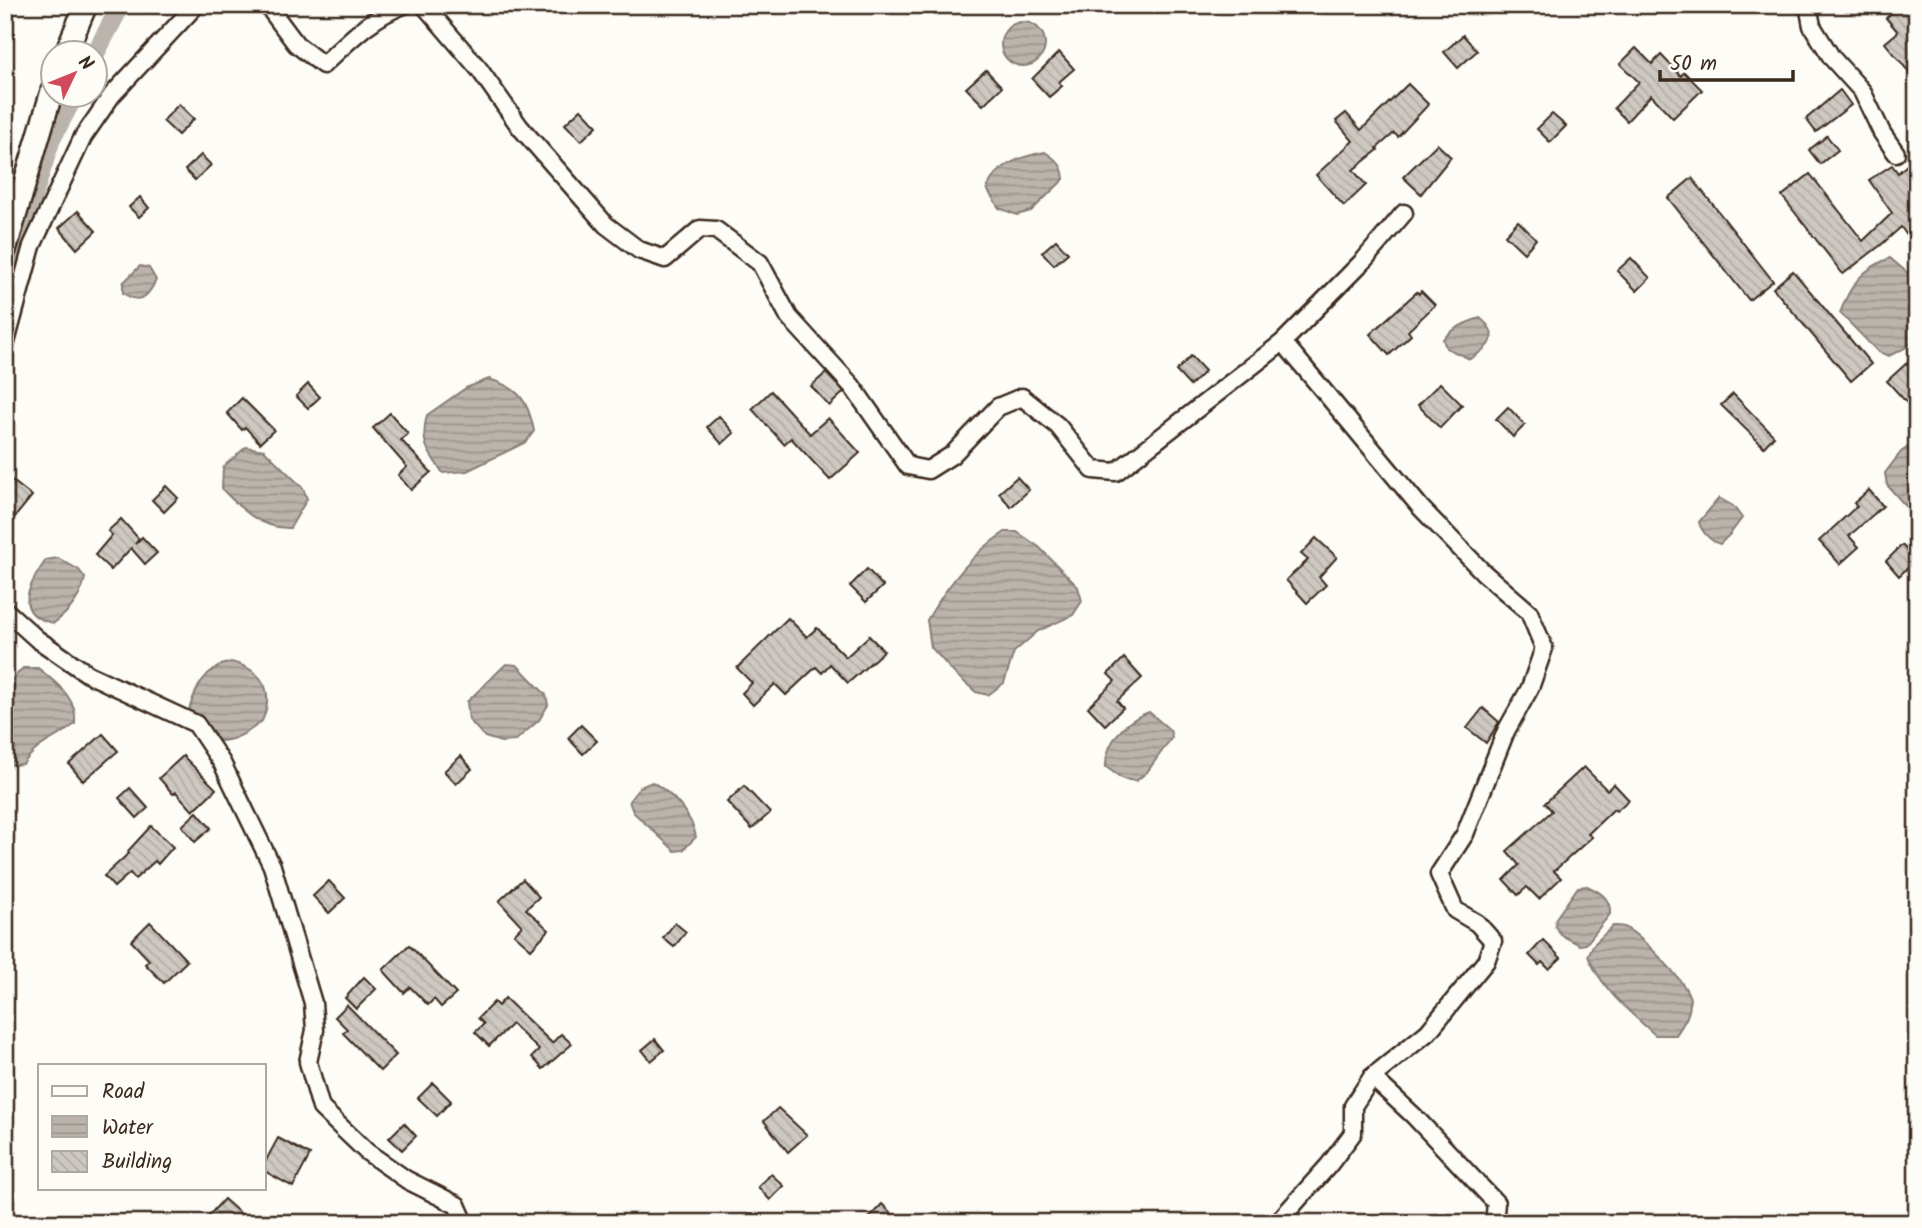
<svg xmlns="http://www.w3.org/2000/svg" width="1922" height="1228" font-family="Kalam,sans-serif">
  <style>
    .water { fill: url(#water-rules); stroke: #887d74; stroke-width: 2 }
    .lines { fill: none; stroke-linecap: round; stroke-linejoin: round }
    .canal { stroke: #bbb4ad; stroke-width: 19 }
    .building { fill: url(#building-back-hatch); stroke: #3b2a1e; stroke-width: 2 }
    .minor-casing { stroke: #3b2a1e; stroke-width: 21 }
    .tertiary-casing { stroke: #3b2a1e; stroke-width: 26 }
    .minor { stroke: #fdfcf7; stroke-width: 16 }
    .tertiary { stroke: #fdfcf7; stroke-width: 21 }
  </style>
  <defs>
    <pattern id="water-rules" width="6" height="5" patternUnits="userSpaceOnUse" patternTransform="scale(1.75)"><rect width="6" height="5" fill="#bbb4ad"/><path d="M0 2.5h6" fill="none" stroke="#99938c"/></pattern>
    <pattern id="building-back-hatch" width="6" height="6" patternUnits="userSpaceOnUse" patternTransform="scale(1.75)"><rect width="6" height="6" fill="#cdc8c2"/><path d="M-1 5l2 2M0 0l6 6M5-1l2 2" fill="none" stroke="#b1aca6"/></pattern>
  </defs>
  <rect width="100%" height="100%" fill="#fdfcf7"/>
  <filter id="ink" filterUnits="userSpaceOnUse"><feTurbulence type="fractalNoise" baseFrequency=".0143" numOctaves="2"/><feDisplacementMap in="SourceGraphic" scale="14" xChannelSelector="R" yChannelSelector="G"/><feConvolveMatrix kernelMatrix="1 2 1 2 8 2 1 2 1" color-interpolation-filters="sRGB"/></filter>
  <g filter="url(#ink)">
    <g class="water">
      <circle cx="1023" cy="44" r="22"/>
      <path d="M1045 152C1057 160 1063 165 1064 179L1031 211 1017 215 999 208 987 189C995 166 1022 156 1045 152Z"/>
      <path d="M1890 258 1917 281V338L1905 348 1889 356 1878 352 1840 313C1850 285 1862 269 1890 258Z"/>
      <path d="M140 266 149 268 156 280C148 297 140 305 123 293V283Z"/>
      <path d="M1480 318C1503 336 1488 348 1470 359L1446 348 1443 339C1455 327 1465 323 1480 318Z"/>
      <path d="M489 379C519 388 528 400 534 431L526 442 467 471 443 473C427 451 420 442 427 415L466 388Z"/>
      <path d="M1911 445H1917V519L1887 485 1885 473 1901 452Z"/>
      <path d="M246 447 264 450 303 488 307 499 290 528C261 529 241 509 222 489L223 467Z"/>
      <path d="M1719 498 1733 506 1742 518 1730 534 1720 544C1711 542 1701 531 1699 522Z"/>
      <path d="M1005 532H1017L1039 547 1078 587 1082 601 1073 615 1038 631 1014 652 1004 683 988 695 976 692 954 673 931 647 927 620C947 586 972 553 1005 532Z"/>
      <path d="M58 558 79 570 85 578C81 597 69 612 54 623 11 615 29 584 46 560Z"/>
      <path d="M231 662C263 670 275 691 262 721 248 733 222 750 206 735 200 729 194 720 188 713 195 689 204 668 231 662Z"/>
      <path d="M506 664 517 665 546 695 548 705 539 720 515 741 501 742 485 737 469 720 467 702Z"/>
      <path d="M23 668H38C57 684 78 698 75 724 54 741 41 740 23 764L12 765 5 758V687Z"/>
      <path d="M1149 712 1170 730 1172 737 1147 772 1136 781 1123 779 1106 767C1105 742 1126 720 1149 712Z"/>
      <path d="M652 782C672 793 692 815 696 837L683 850 675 851 633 812 629 801 640 787Z"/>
      <path d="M1587 886C1600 892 1611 898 1610 914L1586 944 1580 945 1561 935 1555 926 1556 918 1578 887Z"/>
      <path d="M1613 926C1617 926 1621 926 1624 927 1639 933 1689 984 1690 1000 1691 1014 1683 1024 1676 1035H1655C1627 1009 1604 992 1588 956L1593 945Z"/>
    </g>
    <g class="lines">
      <g class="canal">
        <path d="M94 56 121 5"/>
        <path d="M5 284 51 140 75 94"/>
      </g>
    </g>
    <g class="building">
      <path d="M1900 5H1912L1917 11V82L1885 43 1898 32 1886 18Z"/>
      <path d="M1463 35 1477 51 1458 68 1444 52Z"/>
      <path d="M1636 48 1652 64 1661 55 1681 76 1684 72 1702 90 1673 118 1651 95 1627 121 1614 108 1639 82 1620 64Z"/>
      <path d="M1059 52 1074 69 1059 82 1062 86 1049 97 1032 79Z"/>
      <path d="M986 70 1002 87 983 105 966 88Z"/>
      <path d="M1408 84 1428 104 1427 106 1398 137 1394 133 1377 148 1378 150 1353 170 1366 185 1344 206 1316 175 1353 141 1336 121 1346 113 1361 130Z"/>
      <path d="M1840 90 1851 105 1816 132 1806 119Z"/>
      <path d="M179 104 194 119 178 135 163 121Z"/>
      <path d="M581 109 597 126 581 141 565 124Z"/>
      <path d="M1552 114 1566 126 1550 142 1537 129Z"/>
      <path d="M1827 136 1838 150 1820 164 1809 150Z"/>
      <path d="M1437 144 1451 157 1421 194 1403 177Z"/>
      <path d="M201 155 211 165 195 180 185 170Z"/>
      <path d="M1917 156V250L1901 227 1881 245 1843 274 1782 196 1810 174 1863 241 1892 213 1869 180 1892 165 1898 173Z"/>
      <path d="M1692 178 1773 281 1749 300 1668 198Z"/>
      <path d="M140 197 149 208 139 217 129 207Z"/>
      <path d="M78 211 96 231 77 249 59 228Z"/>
      <path d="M1518 221 1536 239 1524 253 1505 235Z"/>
      <path d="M1056 240 1068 253 1054 265 1042 252Z"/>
      <path d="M1631 258 1650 278 1637 291 1617 271Z"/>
      <path d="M1793 271 1871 364 1851 381 1773 288Z"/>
      <path d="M1421 291 1435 305 1408 331 1411 335 1389 355 1370 334 1417 292 1419 294Z"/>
      <path d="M1191 356 1205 371 1190 386 1176 371Z"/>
      <path d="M1908 362 1917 371V414L1887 381Z"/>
      <path d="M826 373 844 392 829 406 811 386Z"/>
      <path d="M1440 383 1462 405 1440 428 1418 405Z"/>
      <path d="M308 384 320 397 308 408 296 396Z"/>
      <path d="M771 391 810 434 828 418 860 453 830 480 791 438 784 444 752 409Z"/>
      <path d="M1733 394 1774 436 1764 447 1721 405Z"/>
      <path d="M242 398 274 430 260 443 245 427 242 430 227 413Z"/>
      <path d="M1508 407 1525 425 1513 437 1496 419Z"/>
      <path d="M390 413 408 434 401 440 431 472 411 490 398 475 407 467 373 428Z"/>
      <path d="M719 416 734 433 722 444 707 427Z"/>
      <path d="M5 475 32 496 15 517 5 510Z"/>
      <path d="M1017 477 1029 490 1011 507 999 493Z"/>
      <path d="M166 486 178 498 164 512 152 500Z"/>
      <path d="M1869 490 1883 506 1849 536 1859 547 1840 564 1819 541 1857 506 1854 503Z"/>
      <path d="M121 519 139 539 135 544 142 537 157 553 145 564 131 548 111 570 95 555 112 535 108 531Z"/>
      <path d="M1316 538 1337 557 1319 577 1326 585 1307 603 1286 580 1308 560 1301 554Z"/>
      <path d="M1902 545 1916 560 1899 576 1886 561Z"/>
      <path d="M867 569 883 586 866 602 850 586Z"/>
      <path d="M788 618 807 637 817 628 846 657 869 636 884 651 848 683 830 664 822 673 816 667 786 695 775 684 753 705 742 693 752 683 737 668Z"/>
      <path d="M1124 658 1142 678 1117 701 1123 708 1105 725 1088 707 1115 681 1108 674Z"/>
      <path d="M1483 708 1499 722 1486 743 1467 728Z"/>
      <path d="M581 725 597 741 583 754 568 738Z"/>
      <path d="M103 734 118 751 83 781 69 764Z"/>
      <path d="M183 756 216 789 193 811 176 792 173 794 159 778Z"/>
      <path d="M461 756 472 769 456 784 444 771Z"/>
      <path d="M1584 767 1607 790 1614 784 1629 800 1616 811 1614 809 1588 834 1592 837 1554 871 1561 878 1539 899 1527 887 1518 895 1504 880 1519 865 1507 851 1552 811 1545 803Z"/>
      <path d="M744 786 770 813 752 829 727 802Z"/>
      <path d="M130 788 148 808 137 818 119 798Z"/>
      <path d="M197 812 211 828 195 842 182 826Z"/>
      <path d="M151 826 173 847 158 864 155 861 135 879 130 873 114 887 104 876 129 853 128 851Z"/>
      <path d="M523 879 539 897 526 909 549 930 531 949 514 934 522 926 499 901Z"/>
      <path d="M329 881 345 898 329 913 313 896Z"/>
      <path d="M150 922 187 961 164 983 145 964 149 960 131 941Z"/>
      <path d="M675 923 686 932 674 947 663 938Z"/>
      <path d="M1543 940 1561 958 1549 969 1542 962 1539 965 1529 955Z"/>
      <path d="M409 945 456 994 441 1007 434 999 428 1005 410 987 404 993 383 970Z"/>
      <path d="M364 977 376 989 356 1009 345 998Z"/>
      <path d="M505 998 552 1043 561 1034 572 1044 543 1069 532 1057 539 1050 512 1024 489 1046 475 1032 484 1024 478 1018 494 1002 498 1006Z"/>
      <path d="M347 1005 396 1055 380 1071 343 1033 347 1029 335 1017Z"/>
      <path d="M655 1039 664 1050 651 1061 642 1050Z"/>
      <path d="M433 1083 451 1101 437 1116 418 1098Z"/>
      <path d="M778 1108 807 1135 788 1152 764 1121Z"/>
      <path d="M404 1123 416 1136 402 1150 389 1138Z"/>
      <path d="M278 1138 310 1155 293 1187 264 1171V1164Z"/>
      <path d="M771 1174 784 1186 770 1200 758 1187Z"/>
      <path d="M224 1199 251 1223H202Z"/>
      <path d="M882 1204 901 1223H864Z"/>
    </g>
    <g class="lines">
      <g class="minor-casing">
        <g id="minor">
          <path d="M267 5 296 44 323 65C348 42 371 17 404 5"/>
          <path d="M424 5 479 69 520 127 606 225 639 250 665 259 700 229 716 230 760 263 789 317 852 386 908 466 928 470 952 455 998 407 1022 397 1058 426 1093 470 1116 472 1283 342 1364 260 1404 213"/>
          <path d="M1808 5 1812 26 1832 58 1862 91 1882 133 1896 153"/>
          <path d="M5 346 32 246 83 137 112 95 196 5"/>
          <path d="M5 610 37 639 88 674 196 724 222 763 272 866 313 1003 315 1030 308 1062 321 1108 367 1152 407 1180 457 1205 465 1223"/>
          <path d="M1372 1077 1414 1116 1496 1203 1494 1223"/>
          <path d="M1277 1223 1329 1165 1353 1133V1106L1372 1077 1428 1032 1486 961 1493 941 1477 923 1455 910 1439 874 1465 834 1506 731 1530 688 1544 648 1529 612 1484 573 1421 508 1283 342"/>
        </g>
      </g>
      <g class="tertiary-casing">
        <g id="tertiary">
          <path d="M66 52 86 5"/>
          <path d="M5 250 52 91"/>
        </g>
      </g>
      <use href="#minor" class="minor"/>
      <use href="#tertiary" class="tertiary"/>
    </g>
  </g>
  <rect width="1922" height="1228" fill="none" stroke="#fdfcf7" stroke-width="28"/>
  <rect x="14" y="14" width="1894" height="1200" fill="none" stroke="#3b2a1e" stroke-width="2.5" filter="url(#ink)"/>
  <rect x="38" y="1064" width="228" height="126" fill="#fdfcf7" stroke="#afa8a0" stroke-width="2"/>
  <rect x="52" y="1086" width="35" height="10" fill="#fdfcf7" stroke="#afa8a0" stroke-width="2"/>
  <text x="102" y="1098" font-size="21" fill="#3b2a1e">Road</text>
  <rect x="52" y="1116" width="35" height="21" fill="url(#water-rules)" stroke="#afa8a0" stroke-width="2"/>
  <text x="102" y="1134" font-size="21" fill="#3b2a1e">Water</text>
  <rect x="52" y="1151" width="35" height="21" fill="url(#building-back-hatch)" stroke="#afa8a0" stroke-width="2"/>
  <text x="102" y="1168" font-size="21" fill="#3b2a1e">Building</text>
  <g transform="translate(74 74) rotate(47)"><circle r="33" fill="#fdfcf7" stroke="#afa8a0" stroke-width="2"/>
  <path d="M0-5L12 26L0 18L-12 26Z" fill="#d1495b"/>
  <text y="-10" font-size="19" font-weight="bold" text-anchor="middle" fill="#3b2a1e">N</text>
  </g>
  <path d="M1660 70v10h133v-10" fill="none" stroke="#3b2a1e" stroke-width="3.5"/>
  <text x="1670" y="70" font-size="21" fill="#3b2a1e" stroke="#fdfcf7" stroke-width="5" paint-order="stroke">50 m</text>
</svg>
